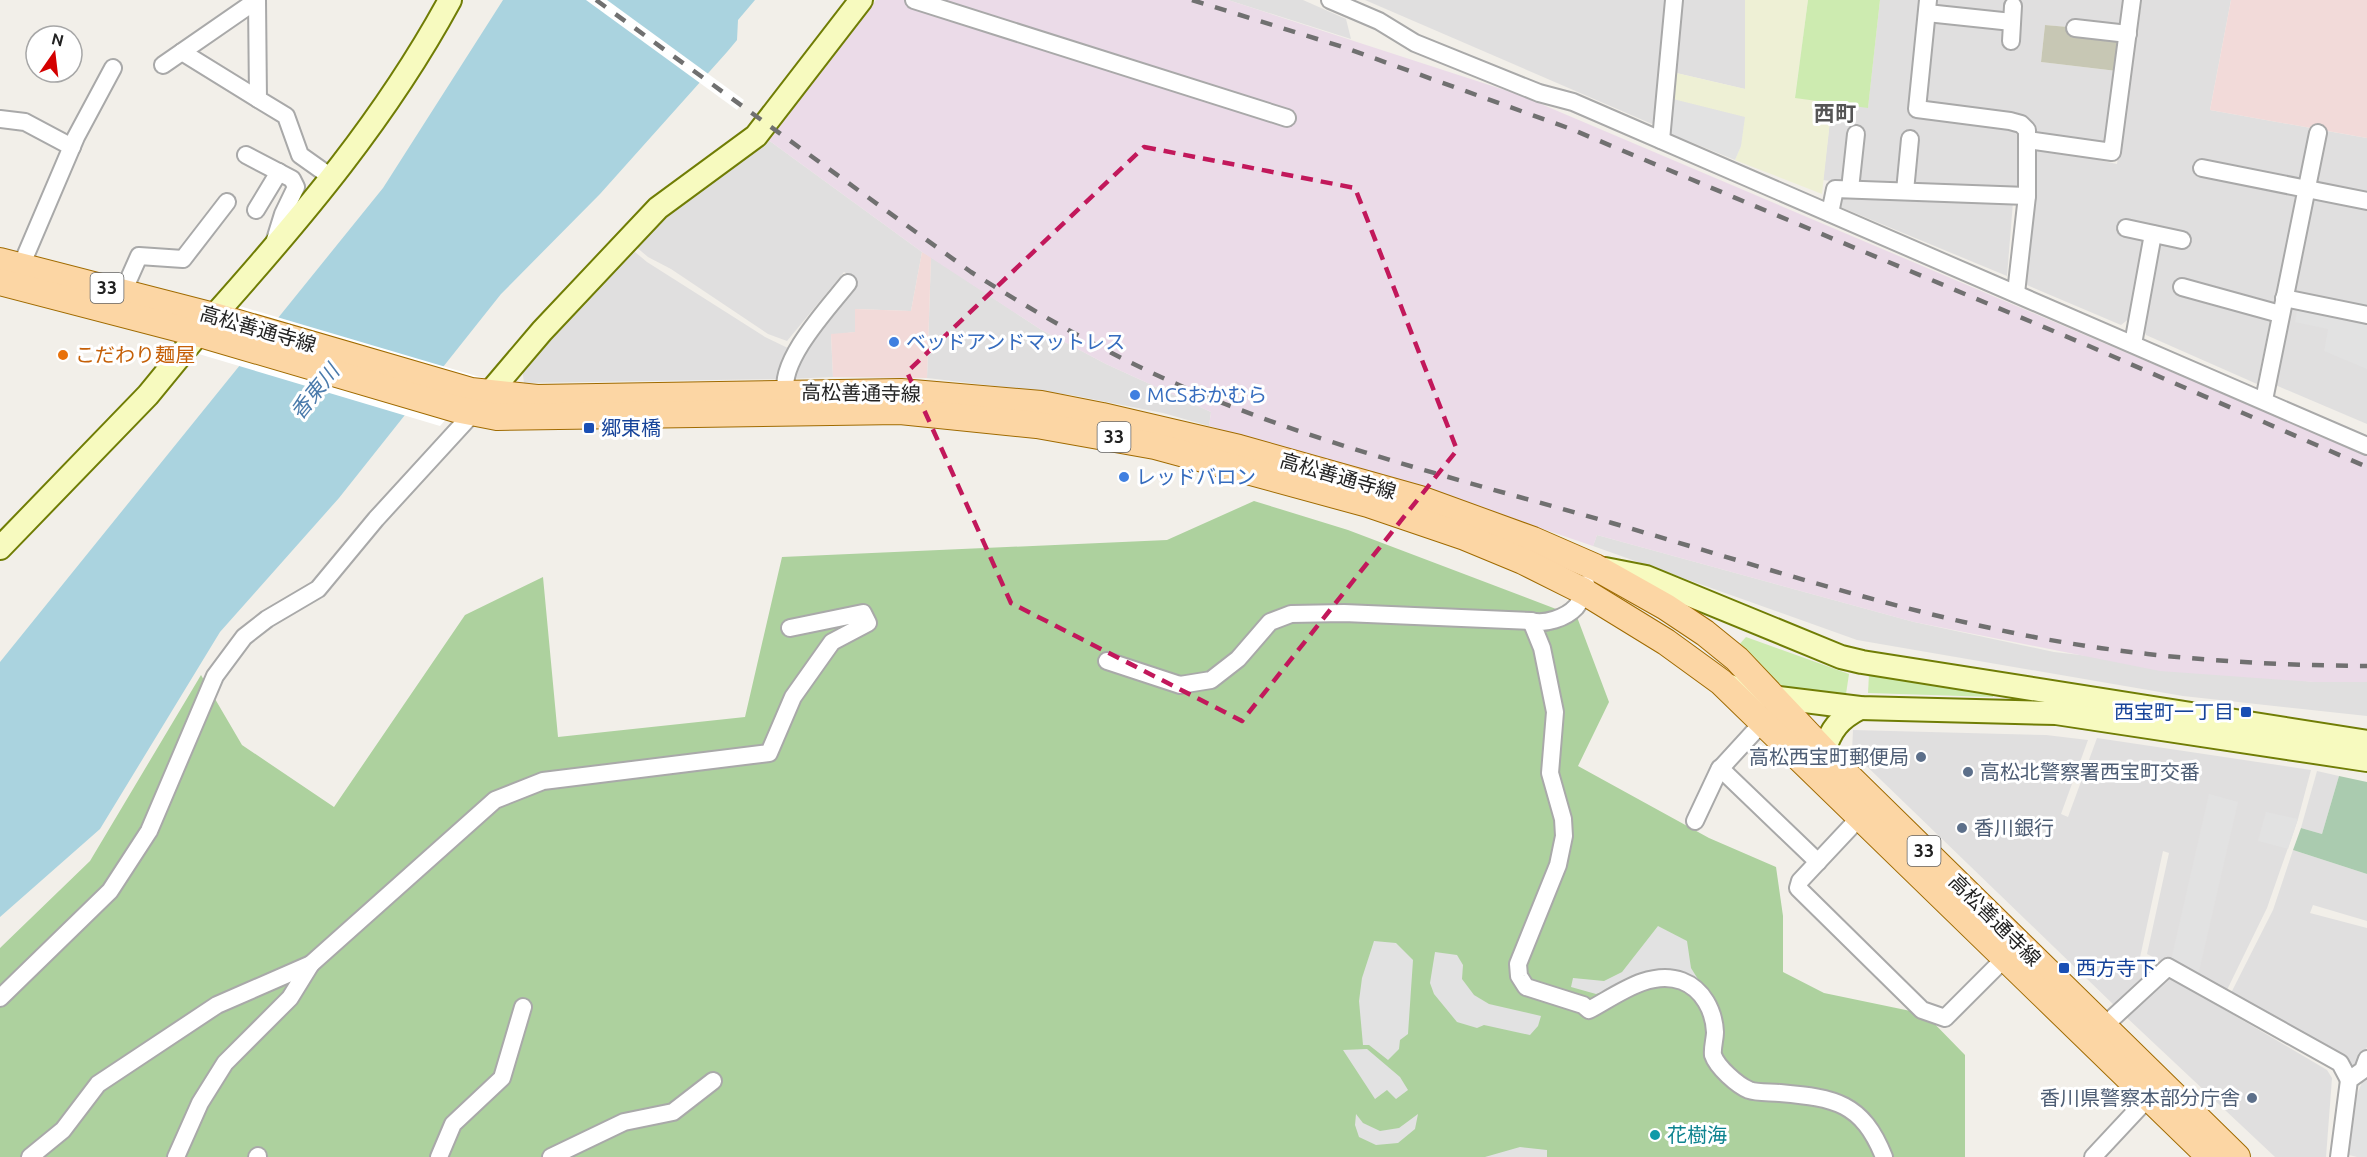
<svg xmlns="http://www.w3.org/2000/svg" width="2367" height="1157" font-family="Ubuntu,'Noto Sans JP',sans-serif">
  <style>
    .residential { fill: #e0dfdf }
    .commercial { fill: #f2dad9 }
    .industrial { fill: #ebdbe8 }
    .construction { fill: #c7c7b4 }
    .farmland { fill: #eef0d5 }
    .grass { fill: #cdebb0 }
    .forest { fill: #add19e }
    .cemetery { fill: #aacbaf }
    .parking { fill: #e2e2e2 }
    .water { fill: #aad3df }
    .pier { fill: #fff }
    .lines { fill: none; stroke-linecap: round; stroke-linejoin: round }
    .street-casing { stroke: #a9a9a9; stroke-width: 20 }
    .secondary-casing { stroke: #707d05; stroke-width: 26 }
    .primary-casing { stroke: #a06b00; stroke-width: 28 }
    .street { stroke: #fff; stroke-width: 16 }
    .secondary { stroke: #f7fabf; stroke-width: 22 }
    .primary { stroke: #fcd6a4; stroke-width: 26 }
    .rail { stroke: #707070; stroke-width: 4.5; stroke-dasharray: 12 12; stroke-linecap: butt }
    .marked { fill: none; stroke: #c2185b; stroke-width: 4.5; stroke-dasharray: 12 8; stroke-linejoin: round }
    .shop-dot { fill: #3f7fe0; stroke: #fff; stroke-width: 2 }
    .food-dot { fill: #e8710a; stroke: #fff; stroke-width: 2 }
    .transit-dot { fill: #1a4fb4; stroke: #fff; stroke-width: 2 }
    .service-dot { fill: #5c6f8a; stroke: #fff; stroke-width: 2 }
    .culture-dot { fill: #0f9aa8; stroke: #fff; stroke-width: 2 }
    .labels { text-anchor: middle; stroke-width: 6; stroke-linejoin: round; paint-order: stroke }
    .shield { fill: #fff; stroke: #646464; stroke-width: 1.5 }
    .shield-label { font-size: 18px; font-weight: bold; fill: #222 }
    .street-label { font-size: 20px; fill: #222; stroke: #fff }
    .shop-label { font-size: 20px; fill: #366cbe; stroke: #fff; text-anchor: start }
    .food-label { font-size: 20px; fill: #c56008; stroke: #fff; text-anchor: start }
    .transit-label { font-size: 20px; fill: #164399; stroke: #fff; text-anchor: start }
    .service-label { font-size: 20px; fill: #4e5e75; stroke: #fff; text-anchor: end }
    .culture-label { font-size: 20px; fill: #0d838f; stroke: #fff; text-anchor: start }
    .neighbourhood-label { font-size: 21px; font-weight: bold; fill: #555; stroke: #fff }
    .water-label { font-size: 21px; font-style: italic; fill: #4a7aab; stroke: #fff }
  </style>
  <rect width="100%" height="100%" fill="#f2efe9"/>
  <g class="residential">
    <path d="M1228 0H1303L1346 19 1351 39Z"/>
    <path d="M1365 0H1669L1657 118 1652 124Z"/>
    <path d="M1678 0H1745V89L1672 72Z"/>
    <path d="M1880 0H1924L1912 113 2019 130 2018 189 1915 185 1912 177H1901L1895 184 1861 183 1855 175 1838 182 1823 180 1832 103 1868 107Z"/>
    <path d="M1934 0H2122L2127 6 2125 22 2119 26 2069 20 2068 27 2045 25 2041 62 2117 71 2106 142 2100 146 2038 136 2033 127 1930 108 1922 100 1931 26 1937 21 1999 26 2005 32 2006 11 2000 16 1941 10 1933 4Z"/>
    <path d="M2142 0H2231L2210 110 2311 128 2257 384 2146 335 2141 324 2156 248 2161 243 2123 223 2121 234 2143 239 2146 242 2130 318 2121 325 2022 283 2037 151 2042 148 2117 164Z"/>
    <path d="M2327 131 2367 138V194L2315 184Z"/>
    <path d="M767 139 922 252 911 311 855 309V332L831 335 833 377 789 379 802 349 855 280 844 272 787 341 768 334 671 269 648 257 635 246 669 211Z"/>
    <path d="M1839 195 2013 202 2007 276 1838 206Z"/>
    <path d="M2313 195 2367 206V309L2292 294Z"/>
    <path d="M629 247 647 262 765 337 792 350 782 379 524 383 521 359Z"/>
    <path d="M931 257 1040 329 1106 364 1211 412 1209 426 1163 413 1071 395 927 378Z"/>
    <path d="M2289 305 2367 320V424L2273 384Z"/>
    <path d="M1597 535 1914 622 2054 652 2314 682H2367V716L2183 696 1857 640 1593 546Z"/>
    <path d="M1853 730 2046 735 2088 740 2061 814 2068 817 2097 738 2311 770 2298 819 2267 908 2225 994 2147 954 2169 853 2163 851 2139 962 2152 972 2116 1007 1852 752Z"/>
    <path d="M2317 771 2339 776 2322 834 2301 828Z"/>
    <path d="M2293 850 2367 874V921L2313 905 2310 913 2367 928V1047L2358 1069 2349 1070 2229 997 2273 910Z"/>
    <path d="M2164 974 2327 1070 2332 1078 2326 1157H2275L2124 1015Z"/>
  </g>
  <g class="commercial">
    <path d="M2231 0H2367V138L2210 110Z"/>
    <path d="M922 252 931 257 927 378 833 377 831 334 855 332V309L911 311Z"/>
  </g>
  <path class="industrial" d="M876 0H1228L1520 95 2367 455V682H2314L2160 671 1914 622 1597 535 1593 546 1409 483 1209 426 1211 412 1106 364 1040 329 922 252 767 139Z"/>
  <path class="construction" d="M2045 25 2068 27 2067 33 2116 39 2121 46 2117 71 2041 62Z"/>
  <path class="farmland" d="M1745 0H1808L1795 97 1832 103 1822 194 1735 160 1741 146 1669 98 1672 72 1745 89Z"/>
  <g class="grass">
    <path d="M1808 0H1880L1868 108 1795 98Z"/>
    <path d="M1746 637 1849 674 1846 694 1781 689 1737 647Z"/>
    <path d="M1869 674 1993 693V697L1868 693Z"/>
  </g>
  <path class="forest" d="M1254 501 1348 530 1577 617 1609 702 1578 766 1709 838 1776 867 1783 916V972L1824 993 1925 1014 1965 1055V1157H0V948L90 861 201 675 242 745 334 807 465 615 543 577 558 737 745 717 782 557 1167 540Z"/>
  <path class="cemetery" d="M2339 776 2367 782V874L2293 850 2301 828 2322 834Z"/>
  <g class="parking">
    <path d="M1669 98 1745 117 1741 146 1735 160 1671 134 1667 123Z"/>
    <path d="M2298 306 2367 320V369L2324 351 2328 329 2295 322Z"/>
    <path d="M2209 794 2238 802 2197 980 2170 965Z"/>
    <path d="M2266 812 2298 819 2288 849 2258 841Z"/>
    <path d="M1658 926 1687 941 1691 968 1701 984 1665 971 1596 994 1571 987 1573 978 1604 981 1622 972Z"/>
    <path d="M1374 941 1396 943 1413 960 1408 1034 1400 1040 1399 1049 1388 1060 1369 1045H1363L1359 1001 1362 978Z"/>
    <path d="M1435 952 1457 955 1463 965 1462 979 1474 995 1489 1004 1541 1016 1538 1026 1530 1035 1484 1025 1477 1028 1457 1022 1434 994 1430 983Z"/>
    <path d="M1367 1049 1400 1077 1408 1090 1396 1099 1387 1090 1375 1099 1343 1050Z"/>
    <path d="M2364 1078 2367 1079V1157H2357L2345 1154 2354 1101Z"/>
    <path d="M1356 1114 1363 1123 1380 1131 1399 1128 1418 1114 1415 1129 1398 1143 1376 1145 1359 1137 1355 1125Z"/>
    <path d="M1520 1147 1547 1150V1157H1485Z"/>
  </g>
  <path class="water" d="M503 0H755L738 20 737 40 727 52 600 194 501 294 339 498 220 632 100 829 0 917V662L383 188Z"/>
  <g class="pier">
    <path d="M586 0H607L744 100 737 110Z"/>
    <path d="M236 305 483 378 440 426 192 352Z"/>
  </g>
  <g class="lines">
    <g class="street-casing">
      <g id="street">
        <path d="M257 0 258 99 286 116 300 155 331 177"/>
        <path d="M914 0 1287 118"/>
        <path d="M1330 0 1379 21 1415 43 1539 93 1573 102 2367 446"/>
        <path d="M1928 0 1917 109 2010 121 2021 124 2027 130V196L2016 293"/>
        <path d="M1927 13 2012 22"/>
        <path d="M2075 28 2128 34"/>
        <path d="M2011 41 2013 6"/>
        <path d="M182 52 258 99"/>
        <path d="M163 65 257 0"/>
        <path d="M0 119 25 122 72 147"/>
        <path d="M1661 140 1674 0"/>
        <path d="M2028 140 2112 152 2132 0"/>
        <path d="M246 155 292 179 296 187 283 214 274 243"/>
        <path d="M2202 168 2367 201"/>
        <path d="M1850 189 1856 134"/>
        <path d="M1905 191 1910 139"/>
        <path d="M256 210 279 172"/>
        <path d="M1830 213 1835 189 2027 196"/>
        <path d="M2126 228 2182 240"/>
        <path d="M21 266 76 137 113 68"/>
        <path d="M2182 287 2280 314"/>
        <path d="M123 292 139 256 183 259 227 202"/>
        <path d="M2284 298 2367 315"/>
        <path d="M2133 344 2153 234"/>
        <path d="M786 393C778 361 829 307 848 283"/>
        <path d="M2264 400 2318 133"/>
        <path d="M1586 584C1583 591 1581 601 1576 607 1566 618 1544 625 1531 621L1542 648 1555 712 1550 773 1563 819 1564 836 1558 865 1518 964 1519 976 1526 987 1583 1005 1589 1010C1617 995 1650 969 1682 981 1703 989 1714 1011 1715 1032 1715 1039 1712 1048 1713 1055 1717 1067 1737 1085 1749 1090 1757 1093 1771 1092 1780 1093 1835 1098 1862 1102 1884 1157"/>
        <path d="M1107 661 1180 685 1211 680 1238 659 1270 622 1291 614 1344 613 1531 621"/>
        <path d="M1720 768 1818 862"/>
        <path d="M1860 817 1800 881 1798 888 1922 1010 1945 1018 2012 951"/>
        <path d="M1695 821 1719 770 1763 722"/>
        <path d="M0 998 110 891 149 831 215 676 244 637 267 619 318 589 376 519 474 412"/>
        <path d="M2104 1026 2168 967 2340 1063 2349 1080"/>
        <path d="M30 1157 63 1130 98 1084 217 1005 311 964 495 800 543 781 769 753 793 697 832 642 868 623 863 613 790 628"/>
        <path d="M176 1157 200 1103 225 1063 290 998 311 964"/>
        <path d="M257 1157 258 1156"/>
        <path d="M439 1157 453 1124 502 1078 523 1007"/>
        <path d="M551 1157 624 1122 673 1112 713 1081"/>
        <path d="M2093 1157 2149 1097"/>
        <path d="M2339 1157 2349 1080 2363 1070 2367 1059"/>
      </g>
    </g>
    <g class="secondary-casing">
      <g id="secondary">
        <path d="M214 316C303 216 386 118 450 0"/>
        <path d="M480 404 542 331 658 208 756 136 861 0"/>
        <path d="M0 548 148 395 198 334"/>
        <path d="M1605 569 1646 577 1841 657 1862 662 2367 742"/>
        <path d="M1722 683 1749 693 1772 697 1860 708 2056 713 2367 760"/>
        <path d="M1824 751C1831 729 1839 719 1860 708"/>
      </g>
    </g>
    <g class="primary-casing">
      <g id="primary">
        <path d="M0 261 214 316 471 391 537 398 901 392 1041 404 1102 416 1239 448 1420 499 1533 540 1595 567 1666 607 1705 633 1737 659 1841 769 2237 1157"/>
        <path d="M0 282 207 336 456 409 497 417 900 411 1037 425 1155 446 1368 504 1465 537 1523 561 1583 591 1666 642 1721 682 2210 1157"/>
      </g>
    </g>
    <use href="#street" class="street"/>
    <use href="#secondary" class="secondary"/>
    <use href="#primary" class="primary"/>
    <g class="rail">
      <path d="M596 0 971 272C1052 323 1136 370 1225 404 1350 453 1483 486 1612 523 1739 560 1865 601 1995 629 2117 656 2242 665 2367 666"/>
      <path d="M1192 0 1343 47 1571 129 2089 346 2367 467"/>
    </g>
  </g>
  <path class="marked" d="M1144 147 1355 188 1457 450 1242 721 1011 603 907 372Z"/>
  <g class="shop-dot">
    <circle cx="894" cy="342" r="6"/>
    <circle cx="1135" cy="395" r="6"/>
    <circle cx="1124" cy="477" r="6"/>
  </g>
  <circle class="food-dot" cx="63" cy="355" r="6"/>
  <g class="transit-dot">
    <rect x="583" y="422" width="12" height="12" rx="3"/>
    <rect x="2240" y="706" width="12" height="12" rx="3"/>
    <rect x="2058" y="962" width="12" height="12" rx="3"/>
  </g>
  <g class="service-dot">
    <circle cx="1921" cy="757" r="6"/>
    <circle cx="1968" cy="772" r="6"/>
    <circle cx="1962" cy="828" r="6"/>
    <circle cx="2252" cy="1098" r="6"/>
  </g>
  <circle class="culture-dot" cx="1655" cy="1135" r="6"/>
  <g class="labels">
    <g class="shield">
      <rect x="90.5" y="273" width="33" height="30" rx="4.5"/>
      <rect x="1097.5" y="422" width="33" height="30" rx="4.5"/>
      <rect x="1907.5" y="836" width="33" height="30" rx="4.5"/>
    </g>
    <g class="shield-label">
      <text x="107" y="294">33</text>
      <text x="1114" y="443">33</text>
      <text x="1924" y="857">33</text>
    </g>
    <g class="street-label">
      <text transform="translate(258 329) rotate(16)" y="7">高松善通寺線</text>
      <text transform="translate(861 393) rotate(1)" y="7">高松善通寺線</text>
      <text transform="translate(1338 476) rotate(16)" y="7">高松善通寺線</text>
      <text transform="translate(1995 920) rotate(45)" y="7">高松善通寺線</text>
    </g>
    <g class="shop-label">
      <text x="906" y="349">ベッドアンドマットレス</text>
      <text x="1147" y="402">MCSおかむら</text>
      <text x="1136" y="484">レッドバロン</text>
    </g>
    <g class="food-label">
      <text x="75" y="362">こだわり麺屋</text>
    </g>
    <g class="transit-label">
      <text x="601" y="435">郷東橋</text>
      <text x="2234" y="719" text-anchor="end">西宝町一丁目</text>
      <text x="2076" y="975">西方寺下</text>
    </g>
    <g class="service-label">
      <text x="1909" y="764">高松西宝町郵便局</text>
      <text x="1980" y="779" text-anchor="start">高松北警察署西宝町交番</text>
      <text x="1974" y="835" text-anchor="start">香川銀行</text>
      <text x="2240" y="1105">香川県警察本部分庁舎</text>
    </g>
    <g class="culture-label">
      <text x="1667" y="1142">花樹海</text>
    </g>
    <g class="neighbourhood-label">
      <text x="1835" y="121">西町</text>
    </g>
    <g class="water-label">
      <text transform="translate(315 392) rotate(-51)" y="7">香東川</text>
    </g>
  </g>
  <g transform="translate(54 54) rotate(14)"><circle r="28" fill="#ffffff" stroke="#a7a7a7" stroke-width="1.5"/>
  <path d="M0-4.5L10 22L0 15L-10 22Z" fill="#d40000"/>
  <text y="-9" font-size="16" font-weight="bold" text-anchor="middle" fill="#222222">N</text>
  </g>
</svg>
